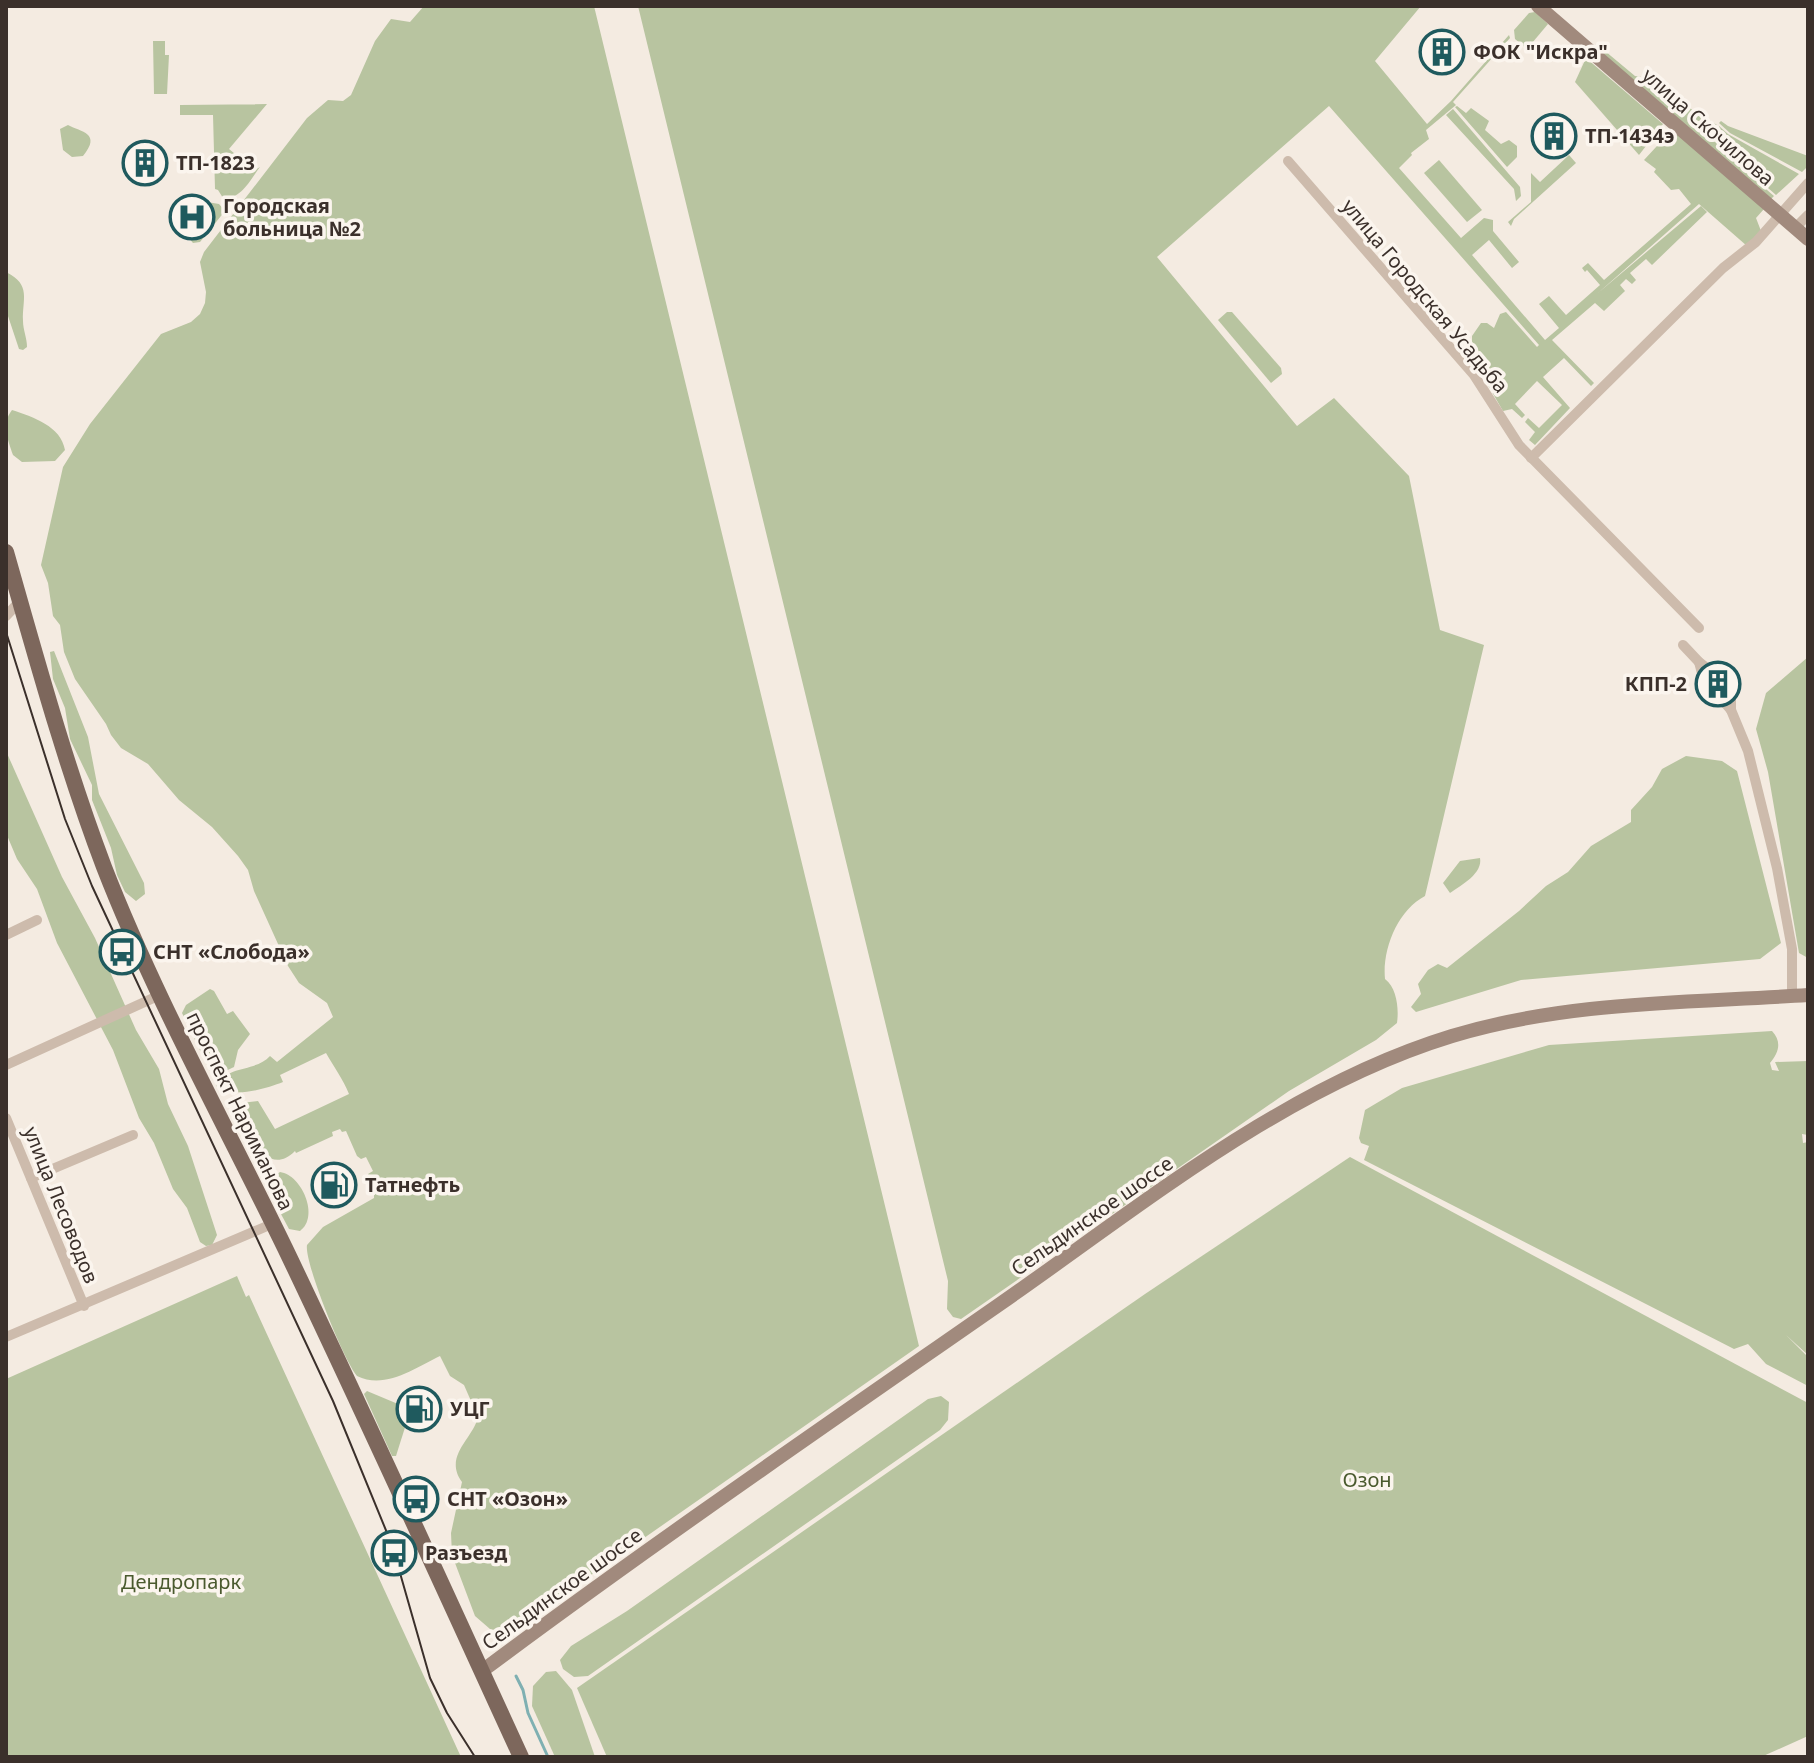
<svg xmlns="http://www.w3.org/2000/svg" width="1814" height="1763" font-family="'Noto Sans',sans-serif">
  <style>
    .green { fill: #b8c4a0 }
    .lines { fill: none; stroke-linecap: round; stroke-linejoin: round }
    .stream { stroke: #7fb0b2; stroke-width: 3 }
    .street { stroke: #cdbbac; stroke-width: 10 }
    .secondary { stroke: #a18a7d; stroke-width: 14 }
    .primary { stroke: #7d675c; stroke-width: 16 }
    .tram { stroke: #3b302b; stroke-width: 2 }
    .labels { text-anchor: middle; stroke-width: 7; stroke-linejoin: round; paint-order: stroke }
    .poi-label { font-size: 20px; font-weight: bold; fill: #3b302b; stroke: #fbf5ee; text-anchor: start }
    .street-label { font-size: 20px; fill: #3b302b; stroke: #fbf5ee }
    .park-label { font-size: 20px; fill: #4a5a2e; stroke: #fbf5ee }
  </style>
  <rect width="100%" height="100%" fill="#f4ebe1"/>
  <g class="green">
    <path d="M424 6H594L919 1346 508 1633 490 1629 475 1616 452 1555 451 1533 462 1482C443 1456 473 1439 478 1417L464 1385 450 1376 440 1356C415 1368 385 1390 357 1376 344 1361 304 1262 307 1245L323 1227 374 1198V1189L368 1174 373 1171 366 1157 361 1159 357 1156 346 1131 342 1132 340 1129 332 1132 333 1136 296 1153 295 1151C267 1179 248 1133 237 1112L241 1103 258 1101 275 1129 349 1094C343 1079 334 1067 326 1053L280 1075 283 1082C265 1089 232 1099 216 1086 226 1065 256 1072 270 1056L277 1062 333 1017 327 1003 299 983 288 966 254 891 248 870 238 856 212 827 179 800 148 764 121 748 111 735 106 724 75 679 64 652 60 625 53 616 48 583 41 565 63 467 90 424 161 334 191 322 200 314 205 303 206 292 200 262 204 252 307 118 328 100 343 101 351 95 375 41 391 19 410 22Z"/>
    <path d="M638 6H1421L1375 61 1427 124 1451 101 1509 35 1510 38 1453 102 1456 105 1426 130 1429 139 1411 153 1412 155 1399 168 1461 238 1484 218 1493 220V231L1519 262 1512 268 1489 240 1472 255 1545 340 1559 328 1539 304 1549 296 1566 315 1600 285 1587 270 1585 272 1582 268 1588 263 1604 280 1691 204 1679 189 1671 190 1654 172 1656 169 1644 160 1670 132 1674 131 1764 209 1756 218 1761 231 1747 246 1699 204 1598 293 1701 206 1707 212 1652 265 1646 259 1630 273 1636 280 1632 284 1626 279 1620 285 1625 291 1604 311 1595 303 1552 340 1594 383 1591 386 1564 358 1543 377 1570 408 1535 445 1529 440 1535 432 1525 422 1528 418 1539 428 1562 405 1537 381 1515 404 1525 415 1522 418 1512 409 1503 411 1482 375 1480 366 1472 356V336L1481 323H1487L1494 328 1500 314 1506 312 1537 347 1539 345 1329 106 1157 257 1297 426 1334 398 1409 476 1440 630 1484 645 1425 896C1398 910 1382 949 1385 979 1397 988 1399 1009 1397 1023L1376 1040 1289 1091 961 1319 953 1317 947 1309 948 1281Z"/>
    <path d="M1535 12 1548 24 1527 49 1515 39 1514 30 1529 13Z"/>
    <path d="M153 41H165V55H169L167 94H154Z"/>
    <path d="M1605 51 1635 76 1642 77 1647 72 1688 107 1717 125C1715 146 1759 183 1774 196L1771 199 1603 54Z"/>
    <path d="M1586 58 1663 124 1639 155 1575 82Z"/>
    <path d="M267 104 229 149 255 170 260 167C250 180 241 200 223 198L218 190 215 189 213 115H180V105Z"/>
    <path d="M1457 106 1466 113 1471 108 1489 121 1485 130 1501 144 1509 140 1517 146V157L1507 167 1455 107Z"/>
    <path d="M1453 109 1520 187 1521 196 1516 201 1514 189 1446 115Z"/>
    <path d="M1721 121 1728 126 1808 156V166L1802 172 1730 133 1719 123Z"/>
    <path d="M68 125C81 132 102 133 83 156L72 157 63 150 60 129Z"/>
    <path d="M1719 126 1728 134 1799 174 1776 195C1760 180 1718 147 1719 126Z"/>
    <path d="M1569 155 1576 163 1514 219 1511 226 1508 222 1531 202V173L1540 182Z"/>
    <path d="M1439 160 1482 210 1467 222 1424 173Z"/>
    <path d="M207 202 219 204 225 211 200 242 193 243 188 237H180L173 227 207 226Z"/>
    <path d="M6 272C32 285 22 299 23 321 23 330 27 338 27 347L23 350 19 349 6 310Z"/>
    <path d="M1227 312H1232L1281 368 1282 374 1271 383 1218 320Z"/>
    <path d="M12 410C33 417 61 426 65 450L55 461 22 462 13 455C8 440 1 424 12 410Z"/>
    <path d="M54 651 88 737 99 794 144 883 145 894 136 901 125 892 117 875 111 848 92 800V785L70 739 65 708 53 679 50 652Z"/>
    <path d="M1808 657V958L1799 953 1768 772 1756 729 1766 693Z"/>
    <path d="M6 751 62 877 95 938 136 1030 159 1069 168 1104 188 1146 217 1235 212 1245 206 1246 200 1242 187 1208 173 1189 154 1143 139 1118 113 1050 57 943 37 889 17 859 6 833Z"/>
    <path d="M1686 756 1722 761 1737 771 1781 943 1760 959 1521 980 1416 1012 1411 1007 1421 994 1418 984 1428 970 1438 964 1447 968 1519 911 1546 886 1568 872 1591 846 1631 822V810L1652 787 1662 769Z"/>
    <path d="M1480 858C1483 873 1462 885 1450 893L1443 883 1460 861Z"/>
    <path d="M210 989 214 991 227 1014 233 1011 250 1034 238 1050 234 1067 213 1077 182 1013 186 1005Z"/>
    <path d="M1772 1031C1782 1042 1779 1052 1770 1063L1772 1070 1779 1071 1775 1062 1808 1061V1135L1802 1134 1803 1143 1808 1142V1355L1786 1335 1806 1355 1808 1386 1766 1364 1748 1344 1734 1349 1364 1160 1369 1146 1361 1143 1359 1138 1365 1110 1402 1088 1549 1045Z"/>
    <path d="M1350 1157 1808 1403V1736L1761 1757H607L577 1688 1145 1294Z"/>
    <path d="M280 1172C302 1175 320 1217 300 1231L289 1229C281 1212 260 1185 280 1172Z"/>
    <path d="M237 1276 246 1297 249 1295 461 1757H6V1379Z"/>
    <path d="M367 1391 398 1404 407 1421 396 1456H392L364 1394Z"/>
    <path d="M941 1396 949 1402 948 1420 940 1430 588 1676 574 1677 563 1669 560 1660 571 1646 627 1611 928 1399Z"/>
    <path d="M556 1671 572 1690 595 1757H555L532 1706 533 1686 546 1672Z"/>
  </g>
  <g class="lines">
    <path class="stream" d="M516 1676 523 1690 528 1713 548 1757"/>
    <g class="street">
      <path d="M1288 161 1474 375 1519 445 1699 628"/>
      <path d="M1795 228 1808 215"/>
      <path d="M1531 458 1723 268 1756 242 1808 183"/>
      <path d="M6 616 20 601"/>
      <path d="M1683 645 1699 662 1725 682 1731 691V710L1748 751 1777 868 1792 949V996"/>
      <path d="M1699 662 1703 677 1731 710"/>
      <path d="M6 935 37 920"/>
      <path d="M6 1065 160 995"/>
      <path d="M6 1118 84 1306"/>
      <path d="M31 1178 133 1135"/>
      <path d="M6 1337 272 1224"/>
    </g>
    <g class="secondary">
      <path d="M1538 6 1808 239"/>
      <path d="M482 1671C651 1545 826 1425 1000 1304 1141 1206 1285 1087 1452 1036 1567 1001 1689 1003 1808 995"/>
    </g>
    <path class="primary" d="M6 552C36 657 65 764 104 867 155 998 224 1122 285 1248 366 1417 443 1587 521 1757"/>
    <path class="tram" d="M6 632 65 819 92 886 333 1401 392 1545 430 1678 447 1713 475 1757"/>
  </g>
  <defs>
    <g id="building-ring" transform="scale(2.3)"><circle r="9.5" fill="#fbf5ee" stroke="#1f5a5e" stroke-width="1.5"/><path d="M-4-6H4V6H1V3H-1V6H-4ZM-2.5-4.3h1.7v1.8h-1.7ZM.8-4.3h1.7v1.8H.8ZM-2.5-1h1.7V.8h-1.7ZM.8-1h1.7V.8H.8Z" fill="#1f5a5e"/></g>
    <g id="hospital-ring" transform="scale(2.3)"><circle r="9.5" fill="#fbf5ee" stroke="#1f5a5e" stroke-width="1.5"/><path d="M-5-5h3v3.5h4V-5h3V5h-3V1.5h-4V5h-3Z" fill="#1f5a5e"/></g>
    <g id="bus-ring" transform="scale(2.3)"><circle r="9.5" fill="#fbf5ee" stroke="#1f5a5e" stroke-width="1.5"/><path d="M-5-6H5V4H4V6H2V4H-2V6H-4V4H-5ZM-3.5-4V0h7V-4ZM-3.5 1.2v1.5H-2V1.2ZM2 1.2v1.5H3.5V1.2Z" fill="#1f5a5e"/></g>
    <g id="fuel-ring" transform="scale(2.3)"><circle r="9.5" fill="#fbf5ee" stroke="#1f5a5e" stroke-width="1.5"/><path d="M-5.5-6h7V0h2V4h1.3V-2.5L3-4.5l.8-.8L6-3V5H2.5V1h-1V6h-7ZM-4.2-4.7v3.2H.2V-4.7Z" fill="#1f5a5e"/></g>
  </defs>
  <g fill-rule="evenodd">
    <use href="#building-ring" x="1442" y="52"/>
    <use href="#building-ring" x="1554" y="136"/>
    <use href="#building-ring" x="145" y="163"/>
    <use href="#hospital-ring" x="192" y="217"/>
    <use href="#building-ring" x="1718" y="684"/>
    <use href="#bus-ring" x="122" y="952"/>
    <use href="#fuel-ring" x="334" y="1185"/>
    <use href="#fuel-ring" x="419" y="1409"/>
    <use href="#bus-ring" x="416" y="1499"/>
    <use href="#bus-ring" x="394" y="1553"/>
  </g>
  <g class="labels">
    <g class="poi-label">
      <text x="1473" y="59">ФОК "Искра"</text>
      <text x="1585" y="143">ТП-1434э</text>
      <text x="176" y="170">ТП-1823</text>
      <text x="223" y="213">Городская<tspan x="223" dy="23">больница №2</tspan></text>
      <text x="1687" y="691" text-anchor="end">КПП-2</text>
      <text x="153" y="959">СНТ «Слобода»</text>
      <text x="365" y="1192">Татнефть</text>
      <text x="450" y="1416">УЦГ</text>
      <text x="447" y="1506">СНТ «Озон»</text>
      <text x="425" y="1560">Разъезд</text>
    </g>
    <g class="street-label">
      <text transform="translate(1708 127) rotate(41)" y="7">улица Скочилова</text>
      <text transform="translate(1425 296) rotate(50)" y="7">улица Городская Усадьба</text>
      <text transform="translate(240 1111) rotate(64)" y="7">проспект Нариманова</text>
      <text transform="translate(61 1205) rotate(68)" y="7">улица Лесоводов</text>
      <text transform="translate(1092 1216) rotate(-35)" y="7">Сельдинское шоссе</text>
      <text transform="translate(562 1589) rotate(-36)" y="7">Сельдинское шоссе</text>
    </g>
    <g class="park-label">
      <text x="1367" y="1487">Озон</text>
      <text x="181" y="1589">Дендропарк</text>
    </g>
  </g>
  <rect width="1814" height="1763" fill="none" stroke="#3b302b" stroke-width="16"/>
</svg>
